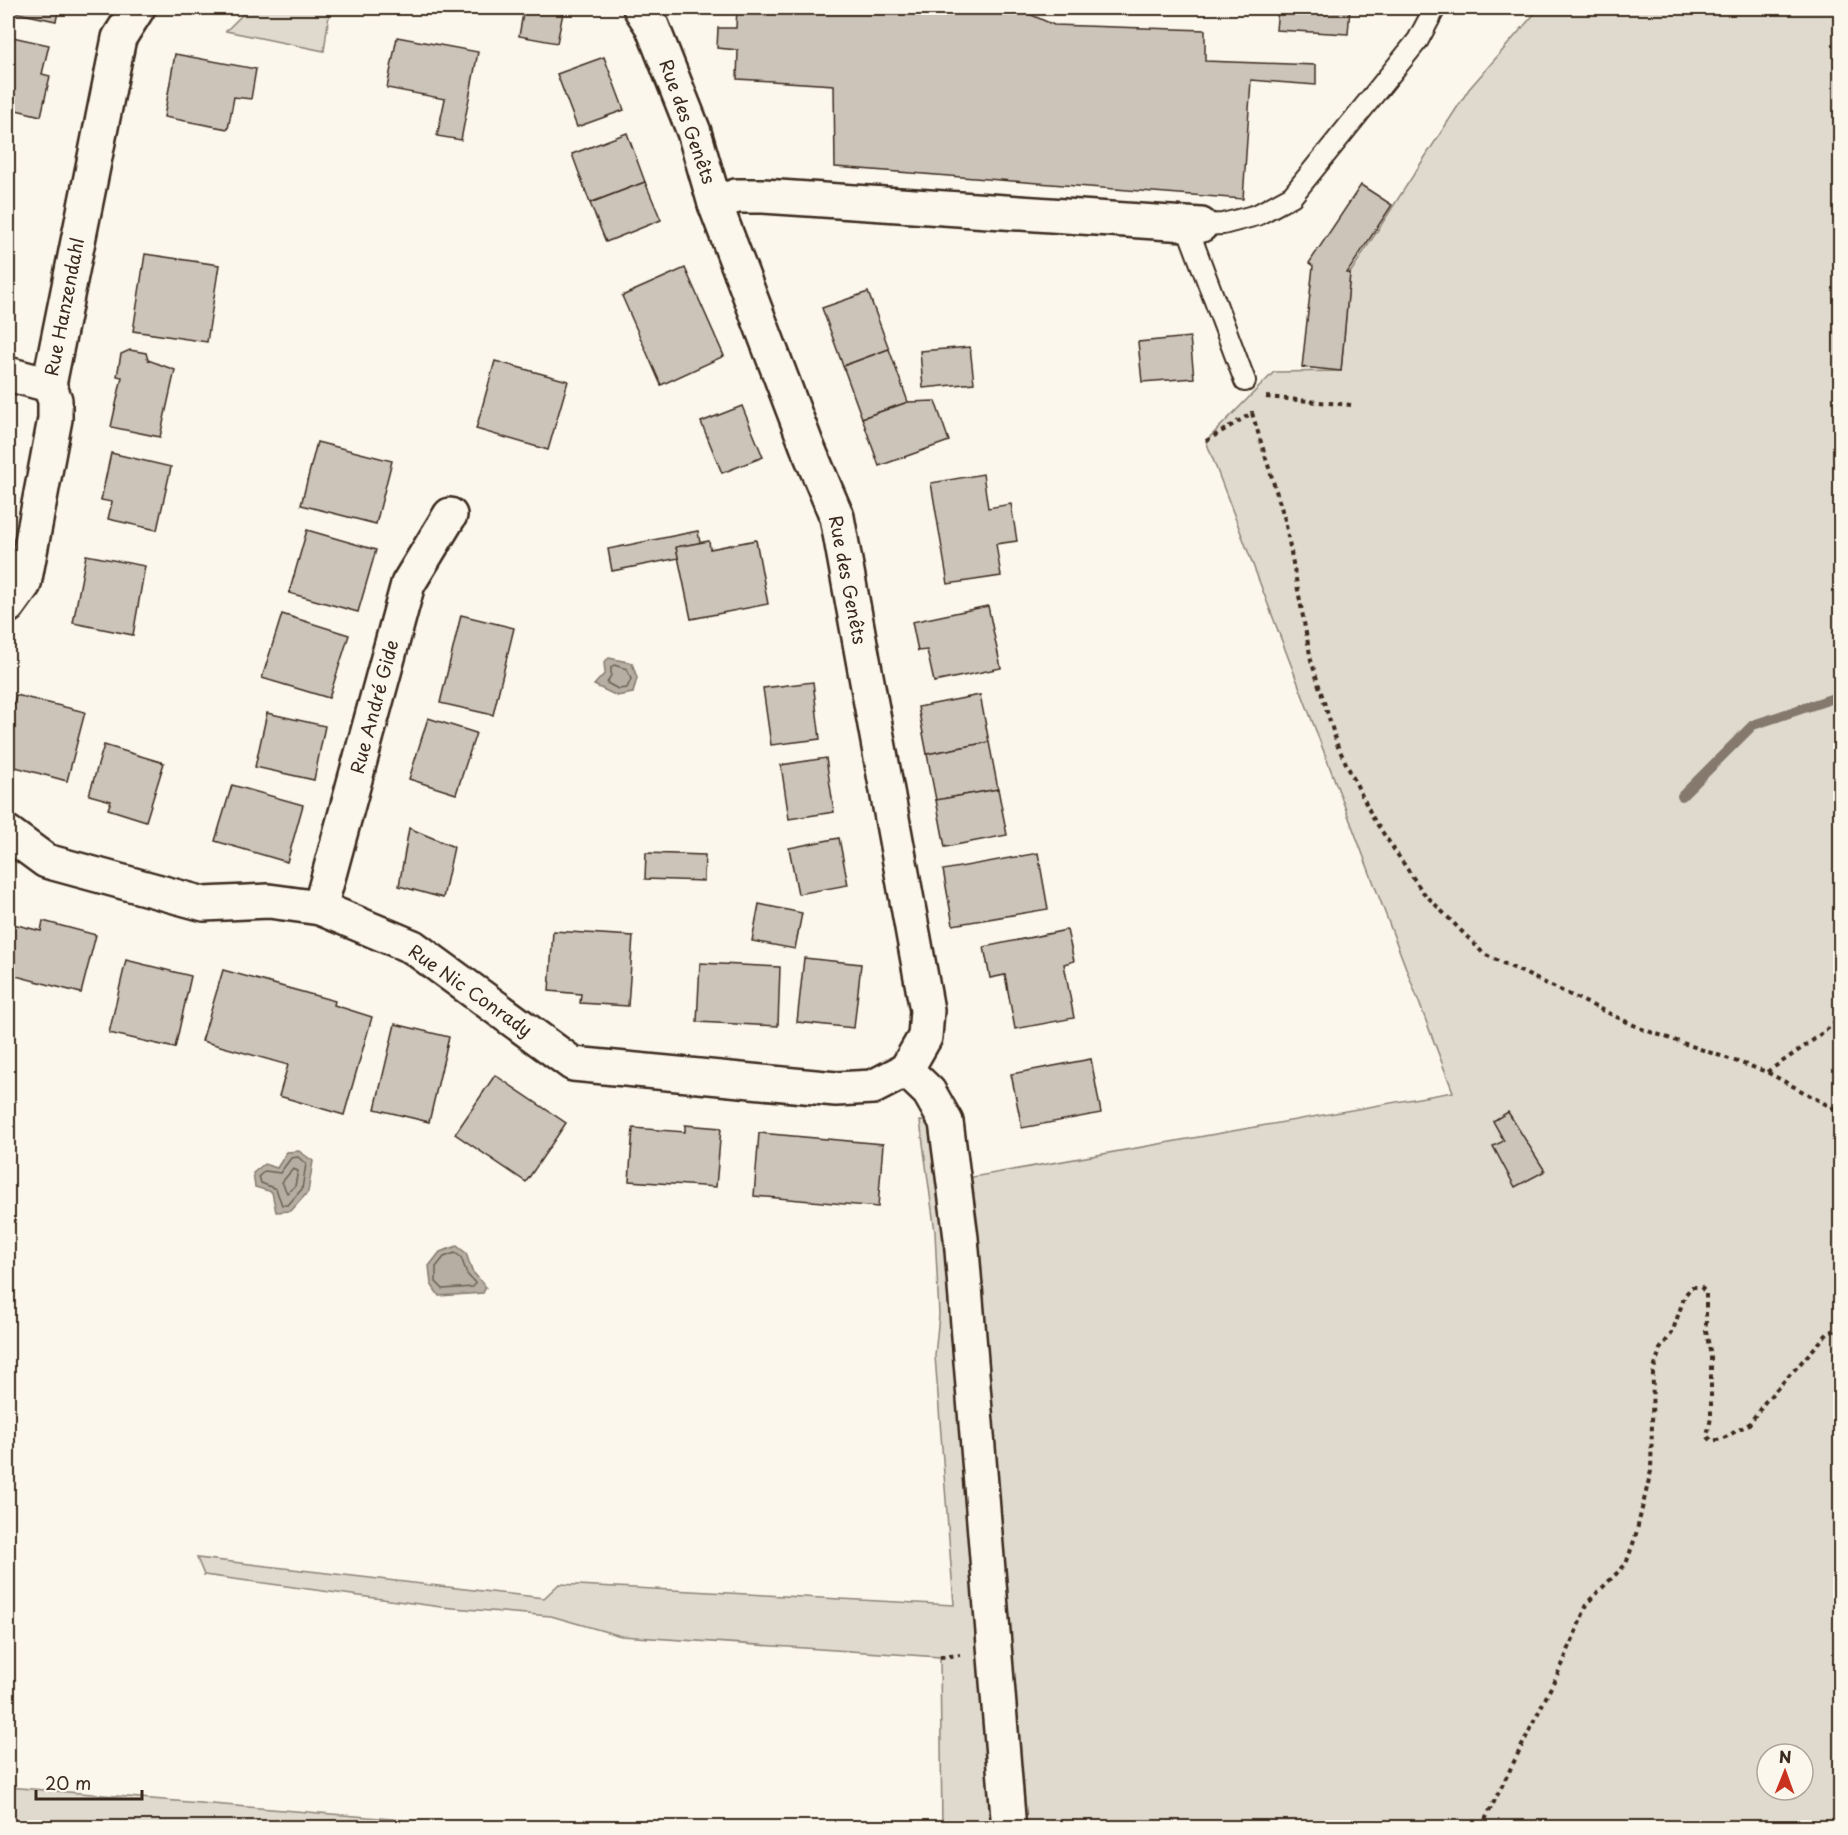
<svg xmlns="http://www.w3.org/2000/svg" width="1848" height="1835" font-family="'Playpen Sans',sans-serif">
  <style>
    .green { fill: #dfd9ce; stroke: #8d8276; stroke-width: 1.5; fill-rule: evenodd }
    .water { fill: #b6aea2; stroke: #85796d; stroke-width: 1.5 }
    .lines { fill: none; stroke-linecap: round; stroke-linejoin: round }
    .shore { stroke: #6c5f53; stroke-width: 1.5 }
    .stream { stroke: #85796d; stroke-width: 10 }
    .building { fill: #ccc4b9; stroke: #3b2a1e; stroke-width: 1.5 }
    .service-casing { stroke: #3b2a1e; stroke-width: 24 }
    .minor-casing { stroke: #3b2a1e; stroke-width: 38 }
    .path { stroke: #3b2a1e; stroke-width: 4; stroke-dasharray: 4.5 4.5; stroke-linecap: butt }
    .service { stroke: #fbf7ec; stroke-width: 20 }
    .minor { stroke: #fbf7ec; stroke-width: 33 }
    .labels { text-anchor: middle; stroke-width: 4.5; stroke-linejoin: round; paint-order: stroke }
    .street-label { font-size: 18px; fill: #3b2a1e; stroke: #fbf7ec }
  </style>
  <rect width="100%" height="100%" fill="#fbf7ec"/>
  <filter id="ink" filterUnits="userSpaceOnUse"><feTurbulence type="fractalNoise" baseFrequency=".0167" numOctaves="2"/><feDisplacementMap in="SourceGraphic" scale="12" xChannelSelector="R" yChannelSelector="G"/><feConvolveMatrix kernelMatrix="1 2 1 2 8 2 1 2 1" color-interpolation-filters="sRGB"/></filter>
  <g filter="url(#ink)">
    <g class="green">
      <path d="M249 8H330L324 51 226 31Z"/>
      <path d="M1538 8H1840V1827H942L940 1657 621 1636 551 1616 441 1607 204 1575 197 1558 544 1598 559 1584 954 1605 935 1356 939 1315 935 1232 920 1121 946 1122 956 1180 1453 1092 1206 441 1274 372 1341 371 1350 273 1469 89 1536 12ZM1767 1754H1803V1790H1767Z"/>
      <path d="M8 1787 488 1827H8Z"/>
    </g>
    <g class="water">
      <path d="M609 658 632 663 637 678 633 693 617 696 594 685 605 673 604 662Z"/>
      <path d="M299 1151 313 1161 308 1192 291 1211 276 1212 272 1192 255 1187 253 1173 264 1164 277 1168 287 1152Z"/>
      <path d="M457 1246 466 1253 472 1271 486 1287 483 1293 439 1296 431 1284 429 1266 440 1252Z"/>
    </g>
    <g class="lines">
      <g class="shore">
        <path d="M614 665 627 669 631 679 627 688 618 689 607 683 611 675V667Z"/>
        <path d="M298 1157 306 1164 302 1189 288 1205H282L276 1189 261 1183 259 1176 265 1171 280 1173 291 1158Z"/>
        <path d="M293 1169 298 1171 295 1186 287 1193 282 1182Z"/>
        <path d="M455 1253 461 1257 467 1274 475 1283 473 1287 443 1289 436 1282V1267L444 1257Z"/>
      </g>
      <path class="stream" d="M1682 796 1753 725 1840 696"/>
    </g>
    <g class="building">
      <path d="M8 8H59L56 21 8 11Z"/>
      <path d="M524 8H564L557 43 519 36Z"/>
      <path d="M737 8H1016L1054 25 1205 30V61L1316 65V85L1251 80 1243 199 835 167 834 85 737 79 738 50 717 48 718 28H736Z"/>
      <path d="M1278 8H1350L1348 34 1276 30Z"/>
      <path d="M8 36 49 45 42 74 50 76 41 116 8 108Z"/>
      <path d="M397 37 478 52 461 140 437 136 445 99 387 88Z"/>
      <path d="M175 54 256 69 251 99 234 97 228 129 164 117Z"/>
      <path d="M604 57 624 110 577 127 557 74Z"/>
      <path d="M627 133 645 182 590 203 572 154Z"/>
      <path d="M645 182 661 220 606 242 590 203Z"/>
      <path d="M1361 185 1392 205 1347 273H1350L1341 371 1302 367 1313 266 1309 263Z"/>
      <path d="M8 237 15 238 8 277Z"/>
      <path d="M145 254 219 265 207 342 133 331Z"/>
      <path d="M685 268 724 356 661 385 622 296Z"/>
      <path d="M868 292 889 349 843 366 822 308Z"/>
      <path d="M1190 337 1194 378 1142 382 1138 342Z"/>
      <path d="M970 347 974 383 923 388 920 351Z"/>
      <path d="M889 349 908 402 862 418 843 366Z"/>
      <path d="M130 350 146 353 148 360 175 370 160 437 111 427 122 377 117 376 121 354Z"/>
      <path d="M495 361 568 381 548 450 476 429Z"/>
      <path d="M935 401 949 441 879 466 862 418 908 402Z"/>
      <path d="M742 406 763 457 722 473 701 422Z"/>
      <path d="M317 442 392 461 376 524 301 505Z"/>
      <path d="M111 453 171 467 157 530 108 519 112 502 101 500Z"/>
      <path d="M983 474 988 508 1011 504 1017 541 996 544 1001 576 948 584 931 483Z"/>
      <path d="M307 530 376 550 358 612 289 593Z"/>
      <path d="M698 531 700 543 676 547 679 558 612 571 608 549Z"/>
      <path d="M756 540 768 604 691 619 676 547 709 541 710 549Z"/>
      <path d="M86 555 145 566 133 635 73 623Z"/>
      <path d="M988 606 1001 668 934 682 927 650 918 651 912 622Z"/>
      <path d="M282 614 349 635 329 698 262 678Z"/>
      <path d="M461 615 514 628 493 715 440 703Z"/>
      <path d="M813 682 820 739 771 745 763 688Z"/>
      <path d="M16 695 85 712 67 781 8 765V727Z"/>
      <path d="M980 695 989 742 927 754 918 707Z"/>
      <path d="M267 713 325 726 314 780 255 767Z"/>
      <path d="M428 718 476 733 456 794 409 779Z"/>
      <path d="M989 742 998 789 936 800 927 754Z"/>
      <path d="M104 745 164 763 146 821 108 809 111 801 89 795Z"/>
      <path d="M826 758 834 812 789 819 781 765Z"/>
      <path d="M232 785 303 805 287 862 215 841Z"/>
      <path d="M998 789 1007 835 945 847 936 800Z"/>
      <path d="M409 828 454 847 443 898 399 886Z"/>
      <path d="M839 838 848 885 798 894 789 848Z"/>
      <path d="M646 853 705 855 704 881 645 879Z"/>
      <path d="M1038 853 1048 909 953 925 943 870Z"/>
      <path d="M759 904 802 913 795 949 752 941Z"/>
      <path d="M43 921 96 935 81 993 8 974V946L13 924 41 931Z"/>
      <path d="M1067 930 1074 961 1064 964 1074 1018 1015 1029 1005 975 990 978 984 947Z"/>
      <path d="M553 931 633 936 628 1006 580 1003 581 994 549 991Z"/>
      <path d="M804 958 861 964 854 1028 797 1022Z"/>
      <path d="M126 960 191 976 175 1048 109 1033Z"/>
      <path d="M700 963 780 967 778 1026 697 1022Z"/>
      <path d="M223 970 335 1001 334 1005 372 1017 344 1115 279 1096 288 1065 202 1041Z"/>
      <path d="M395 1024 449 1037 429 1122 375 1109Z"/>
      <path d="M1091 1059 1101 1113 1022 1128 1011 1074Z"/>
      <path d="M495 1075 566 1123 526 1182 455 1134Z"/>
      <path d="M1508 1112 1545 1171 1515 1187 1493 1146 1504 1141 1493 1121Z"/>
      <path d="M685 1125 721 1128 716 1187 629 1181 633 1128 685 1132Z"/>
      <path d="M759 1133 883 1144 878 1207 754 1196Z"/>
    </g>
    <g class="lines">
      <g class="service-casing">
        <g id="service">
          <path d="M1186 224 1245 381"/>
          <path d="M1201 225 1223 224 1257 215 1292 196 1418 40 1435 8"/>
        </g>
      </g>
      <g class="minor-casing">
        <g id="minor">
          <path d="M640 8 652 26 694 132 715 204 807 446 837 517 927 1010 925 1037 906 1070"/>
          <path d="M715 204 736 196H763L1201 225"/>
          <path d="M8 374 49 385"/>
          <path d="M8 606 24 584 55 419V400L49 385 119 38 138 8"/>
          <path d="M8 833 46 861 204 904 269 901 320 908 413 947 573 1064 836 1089 873 1087 906 1070"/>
          <path d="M320 908 408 584 450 515"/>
          <path d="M906 1070 929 1092 946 1122 961 1238 1008 1817V1828"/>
        </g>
      </g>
      <g class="path">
        <path d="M1266 397 1351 405"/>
        <path d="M1252 413 1285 520 1311 660 1338 747 1373 818 1422 891 1484 954 1642 1029 1767 1072 1840 1112"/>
        <path d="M1206 441 1252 413V411"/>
        <path d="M1767 1072 1808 1044 1840 1019"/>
        <path d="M940 1657 960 1655"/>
        <path d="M1481 1828 1563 1663 1588 1602 1626 1564 1635 1538 1651 1471 1653 1373 1660 1349 1672 1333 1685 1295 1692 1287H1701L1706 1293V1331L1711 1356V1418L1707 1436 1712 1441 1722 1439 1749 1424 1765 1402 1829 1332 1840 1330"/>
      </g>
      <use href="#service" class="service"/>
      <use href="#minor" class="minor"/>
    </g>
  </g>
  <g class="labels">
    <g class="street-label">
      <text transform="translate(687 122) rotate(70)" y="6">Rue des Genêts</text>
      <text transform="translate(65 307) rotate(-79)" y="6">Rue Hanzendahl</text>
      <text transform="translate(847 580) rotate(79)" y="6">Rue des Genêts</text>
      <text transform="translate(375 707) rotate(-75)" y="6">Rue André Gide</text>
      <text transform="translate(470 991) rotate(35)" y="6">Rue Nic Conrady</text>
    </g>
  </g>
  <rect width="1848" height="1835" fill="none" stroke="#fbf7ec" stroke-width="30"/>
  <rect x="15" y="15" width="1818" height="1805" fill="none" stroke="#3b2a1e" stroke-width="2" filter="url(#ink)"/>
  <g transform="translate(1785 1772) rotate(1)"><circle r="28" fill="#fbf7ec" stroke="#aea59a" stroke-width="1.5"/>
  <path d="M0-4.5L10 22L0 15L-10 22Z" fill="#c8321e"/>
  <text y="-9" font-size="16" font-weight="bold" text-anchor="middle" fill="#3b2a1e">N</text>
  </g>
  <path d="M36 1790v9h106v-9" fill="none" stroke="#3b2a1e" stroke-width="3"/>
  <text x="45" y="1790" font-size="18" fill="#3b2a1e" stroke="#fbf7ec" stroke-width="4.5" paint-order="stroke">20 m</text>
</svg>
